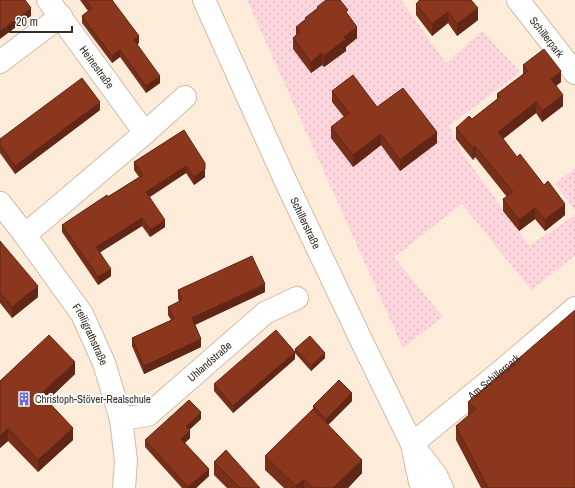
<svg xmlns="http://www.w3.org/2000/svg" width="575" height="488" font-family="'Archivo Narrow',sans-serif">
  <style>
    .grass { fill: url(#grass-dots) }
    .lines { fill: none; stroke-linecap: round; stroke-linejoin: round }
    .minor-casing { stroke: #d1bca6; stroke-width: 24 }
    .secondary-casing { stroke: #d1bca6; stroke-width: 24 }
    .minor { stroke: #fff; stroke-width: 22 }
    .secondary { stroke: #fff; stroke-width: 22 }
    .wall { fill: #772f1a }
    .shaded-wall { fill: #612615 }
    .building { fill: #8a371e; stroke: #612615 }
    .labels { text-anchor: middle; stroke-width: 4; stroke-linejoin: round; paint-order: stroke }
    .street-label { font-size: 11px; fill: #352c24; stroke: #fdfdfd }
    .poi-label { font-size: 11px; fill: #352c24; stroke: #fdfdfd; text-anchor: start }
  </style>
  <defs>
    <pattern id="grass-dots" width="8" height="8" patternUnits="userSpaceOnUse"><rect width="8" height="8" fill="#fdd6dd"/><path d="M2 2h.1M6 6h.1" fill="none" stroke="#d9b8be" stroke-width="1.8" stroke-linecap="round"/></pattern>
  </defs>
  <rect width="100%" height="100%" fill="#feecdb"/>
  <g class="grass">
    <path d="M247 0H401L446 63 482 31 520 72 449 126 461 151 529 246 575 215V256L531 290 462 204 394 257 443 317 403 348Z"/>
    <path d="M575 168V210L555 184Z"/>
  </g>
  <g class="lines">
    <g class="minor-casing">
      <g id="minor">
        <path id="s1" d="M48 0 145 133"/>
        <path id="s2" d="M518 0 575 73"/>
        <path d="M0 62 61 16"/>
        <path id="s3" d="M0 203 25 235 82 314 104 363 121 419 126 461 124 488"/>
        <path d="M25 235 145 133 185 97"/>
        <path id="s4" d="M121 419 148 415 265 313 297 298"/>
        <path id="s5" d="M412 444 500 372 575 308"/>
      </g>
    </g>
    <g class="secondary-casing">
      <g id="secondary">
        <path id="s6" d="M204 0 286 182 364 346 412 444 436 475 442 488"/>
        <path d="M413 449 420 482 423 488"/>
      </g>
    </g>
    <use href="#minor" class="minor"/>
    <use href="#secondary" class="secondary"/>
  </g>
  <g class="wall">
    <path d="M80 0H112L139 43 137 44 160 83 146 93 120 57 112 63 82 23V16L88 11Z"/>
    <path d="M418 0H471L478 20 457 36 448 23 432 36 416 15V4L419 1Z"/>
    <path d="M317 7 348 15 357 38 346 47V51L324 67 322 65 311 73 293 49V38L296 35V27L305 20V18L317 9Z"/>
    <path d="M523 65 561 82 556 86 563 106 542 122 536 113 503 139 517 157 565 215 545 231 535 219 519 231 503 211V199L507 197 475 157 473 160 456 139V128L472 119 497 99V94L523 74Z"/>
    <path d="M332 91 377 107 437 143 400 171 381 145 353 167 331 138V127L344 117 332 102Z"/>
    <path d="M100 110 15 174 0 153V139Z"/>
    <path d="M184 130 205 177 194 185 186 173 150 197 165 227 150 237 142 226 100 252 111 276 98 285 62 232V225L139 177 134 170V162Z"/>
    <path d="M0 241 38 297 12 318 0 303Z"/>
    <path d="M178 290 265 292 195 325 201 347 144 374 132 346V338L171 320 168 315V307L179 302 178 298Z"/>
    <path d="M295 349 325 358 311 371 295 353Z"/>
    <path d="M295 359 233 413 214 391V384Z"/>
    <path d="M75 374 47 401 73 440 38 472 8 441 0 448V381Z"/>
    <path d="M352 401 328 425 362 473 348 488H284L265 470V456L313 409V406Z"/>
    <path d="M468 402 575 488H481L456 440V426L468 416Z"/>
    <path d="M201 419 189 430 190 438 185 443 209 476 196 488H182L145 447V440Z"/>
    <path d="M214 462 260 488H227L214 475Z"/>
  </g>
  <g class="shaded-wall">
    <path d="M31 8V16L0 39V31Z"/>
    <path d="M478 8V20L457 36V24Z"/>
    <path d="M448 12V23L432 36V24Z"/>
    <path d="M357 27V38L346 47V51L324 67V56L344 37Z"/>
    <path d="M139 36V43L134 47V40Z"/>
    <path d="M120 50V57L112 63V56Z"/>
    <path d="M322 53V65L311 73V62Z"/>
    <path d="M561 71V82L551 90V79Z"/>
    <path d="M160 76V83L146 93V86Z"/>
    <path d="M563 95V106L542 122V111Z"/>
    <path d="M100 102V110L15 174V166Z"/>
    <path d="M536 102V113L498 143V132Z"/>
    <path d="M437 132V143L400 171V160Z"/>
    <path d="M381 134V145L353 167V155Z"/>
    <path d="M475 146V157L473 160V148Z"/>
    <path d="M186 166V173L146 199V192Z"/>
    <path d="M205 169V177L194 185V177Z"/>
    <path d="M565 204V215L545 231V220Z"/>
    <path d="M535 208V219L519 231V220Z"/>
    <path d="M142 218V226L96 255V247Z"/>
    <path d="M165 220V227L150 237V230Z"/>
    <path d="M111 269V276L98 285V277Z"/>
    <path d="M265 284V292L192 326V318Z"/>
    <path d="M38 286V297L12 318V307Z"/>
    <path d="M201 339V347L144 374V366Z"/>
    <path d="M295 352V359L233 413V406Z"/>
    <path d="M325 353V358L311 371V366Z"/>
    <path d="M75 362V374L41 406V394Z"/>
    <path d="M352 393V401L326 427V419Z"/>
    <path d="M201 412V419L186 433V426Z"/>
    <path d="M8 428V441L0 448V436Z"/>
    <path d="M73 428V440L38 472V460Z"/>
    <path d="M190 431V438L181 446V439Z"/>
    <path d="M362 460V473L348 488H333Z"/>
    <path d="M209 469V476L196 488H188Z"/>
    <path d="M304 479V488H296V486Z"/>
  </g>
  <g class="building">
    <path d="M0 0H25L31 8 0 31Z"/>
    <path d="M85 0H112L139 36 134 40 160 76 146 86 120 50 112 56 82 16 92 8Z"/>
    <path d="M326 0H340L348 10 346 12 357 27 344 37 346 39 324 56 322 53 311 62 293 38 300 32 296 27 306 19 305 18 318 8 317 7Z"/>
    <path d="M420 0H471L478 8 457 24 448 12 432 24 416 4Z"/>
    <path d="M544 49 561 71 551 79 563 95 542 111 536 102 498 132 517 157 520 154 544 185 548 181 565 204 545 220 535 208 519 220 503 199 513 192 475 146 473 148 456 128 469 116 472 119 500 97 497 94 528 71 523 65Z"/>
    <path d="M353 75 377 107 403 88 437 132 400 160 381 134 353 155 331 127 349 113 332 91Z"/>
    <path d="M82 78 100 102 15 166 0 145V139Z"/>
    <path d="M184 130 205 163V169L194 177 186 166 146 192 165 220 150 230 142 218 96 247 111 269 98 277 62 225 107 195 108 197 143 175 134 162Z"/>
    <path d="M0 241 38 286 12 307 0 293Z"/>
    <path d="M252 256 265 284 192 318 201 339 144 366 132 338 174 319 168 307 182 300 178 290Z"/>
    <path d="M575 310V488H488L456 426 476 409 468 402Z"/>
    <path d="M276 330 295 352 233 406 214 384Z"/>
    <path d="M49 335 75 362 41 394 73 428 38 460 8 428 0 436V381Z"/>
    <path d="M310 336 325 353 311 366 295 349Z"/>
    <path d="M339 380 352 393 326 419 313 406Z"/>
    <path d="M189 400 201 412 186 426 190 431 181 439 209 469 188 487 145 440Z"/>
    <path d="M313 409 362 460 333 488H313L304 479 296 486 265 456Z"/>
    <path d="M226 450 260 488H240L214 462Z"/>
  </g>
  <defs>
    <g id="building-bare" transform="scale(1.08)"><path d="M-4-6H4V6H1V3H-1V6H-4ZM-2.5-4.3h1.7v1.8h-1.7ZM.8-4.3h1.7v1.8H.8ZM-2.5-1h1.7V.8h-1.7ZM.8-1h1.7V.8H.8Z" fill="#646be3" stroke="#fdfdfd" stroke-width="2.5" paint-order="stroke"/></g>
  </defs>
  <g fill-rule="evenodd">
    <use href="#building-bare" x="24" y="399"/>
  </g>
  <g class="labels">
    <g class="street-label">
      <text dy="4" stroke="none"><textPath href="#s2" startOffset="47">Schillerpark</textPath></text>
      <text dy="4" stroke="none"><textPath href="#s1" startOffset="83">Heinestraße</textPath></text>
      <text dy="4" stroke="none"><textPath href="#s6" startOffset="245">Schillerstraße</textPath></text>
      <text dy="4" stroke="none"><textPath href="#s3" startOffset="160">Freiligrathstraße</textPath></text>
      <text dy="4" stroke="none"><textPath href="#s4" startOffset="109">Uhlandstraße</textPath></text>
      <text dy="4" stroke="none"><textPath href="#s5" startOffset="106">Am Schillerpark</textPath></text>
    </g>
    <g class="poi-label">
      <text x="35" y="403">Christoph-Stöver-Realschule</text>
    </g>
  </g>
  <path d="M10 26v6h62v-6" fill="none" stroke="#352c24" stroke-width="2"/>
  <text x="16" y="26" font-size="12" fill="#352c24" stroke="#fdfdfd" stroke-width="3" paint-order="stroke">20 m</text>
</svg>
